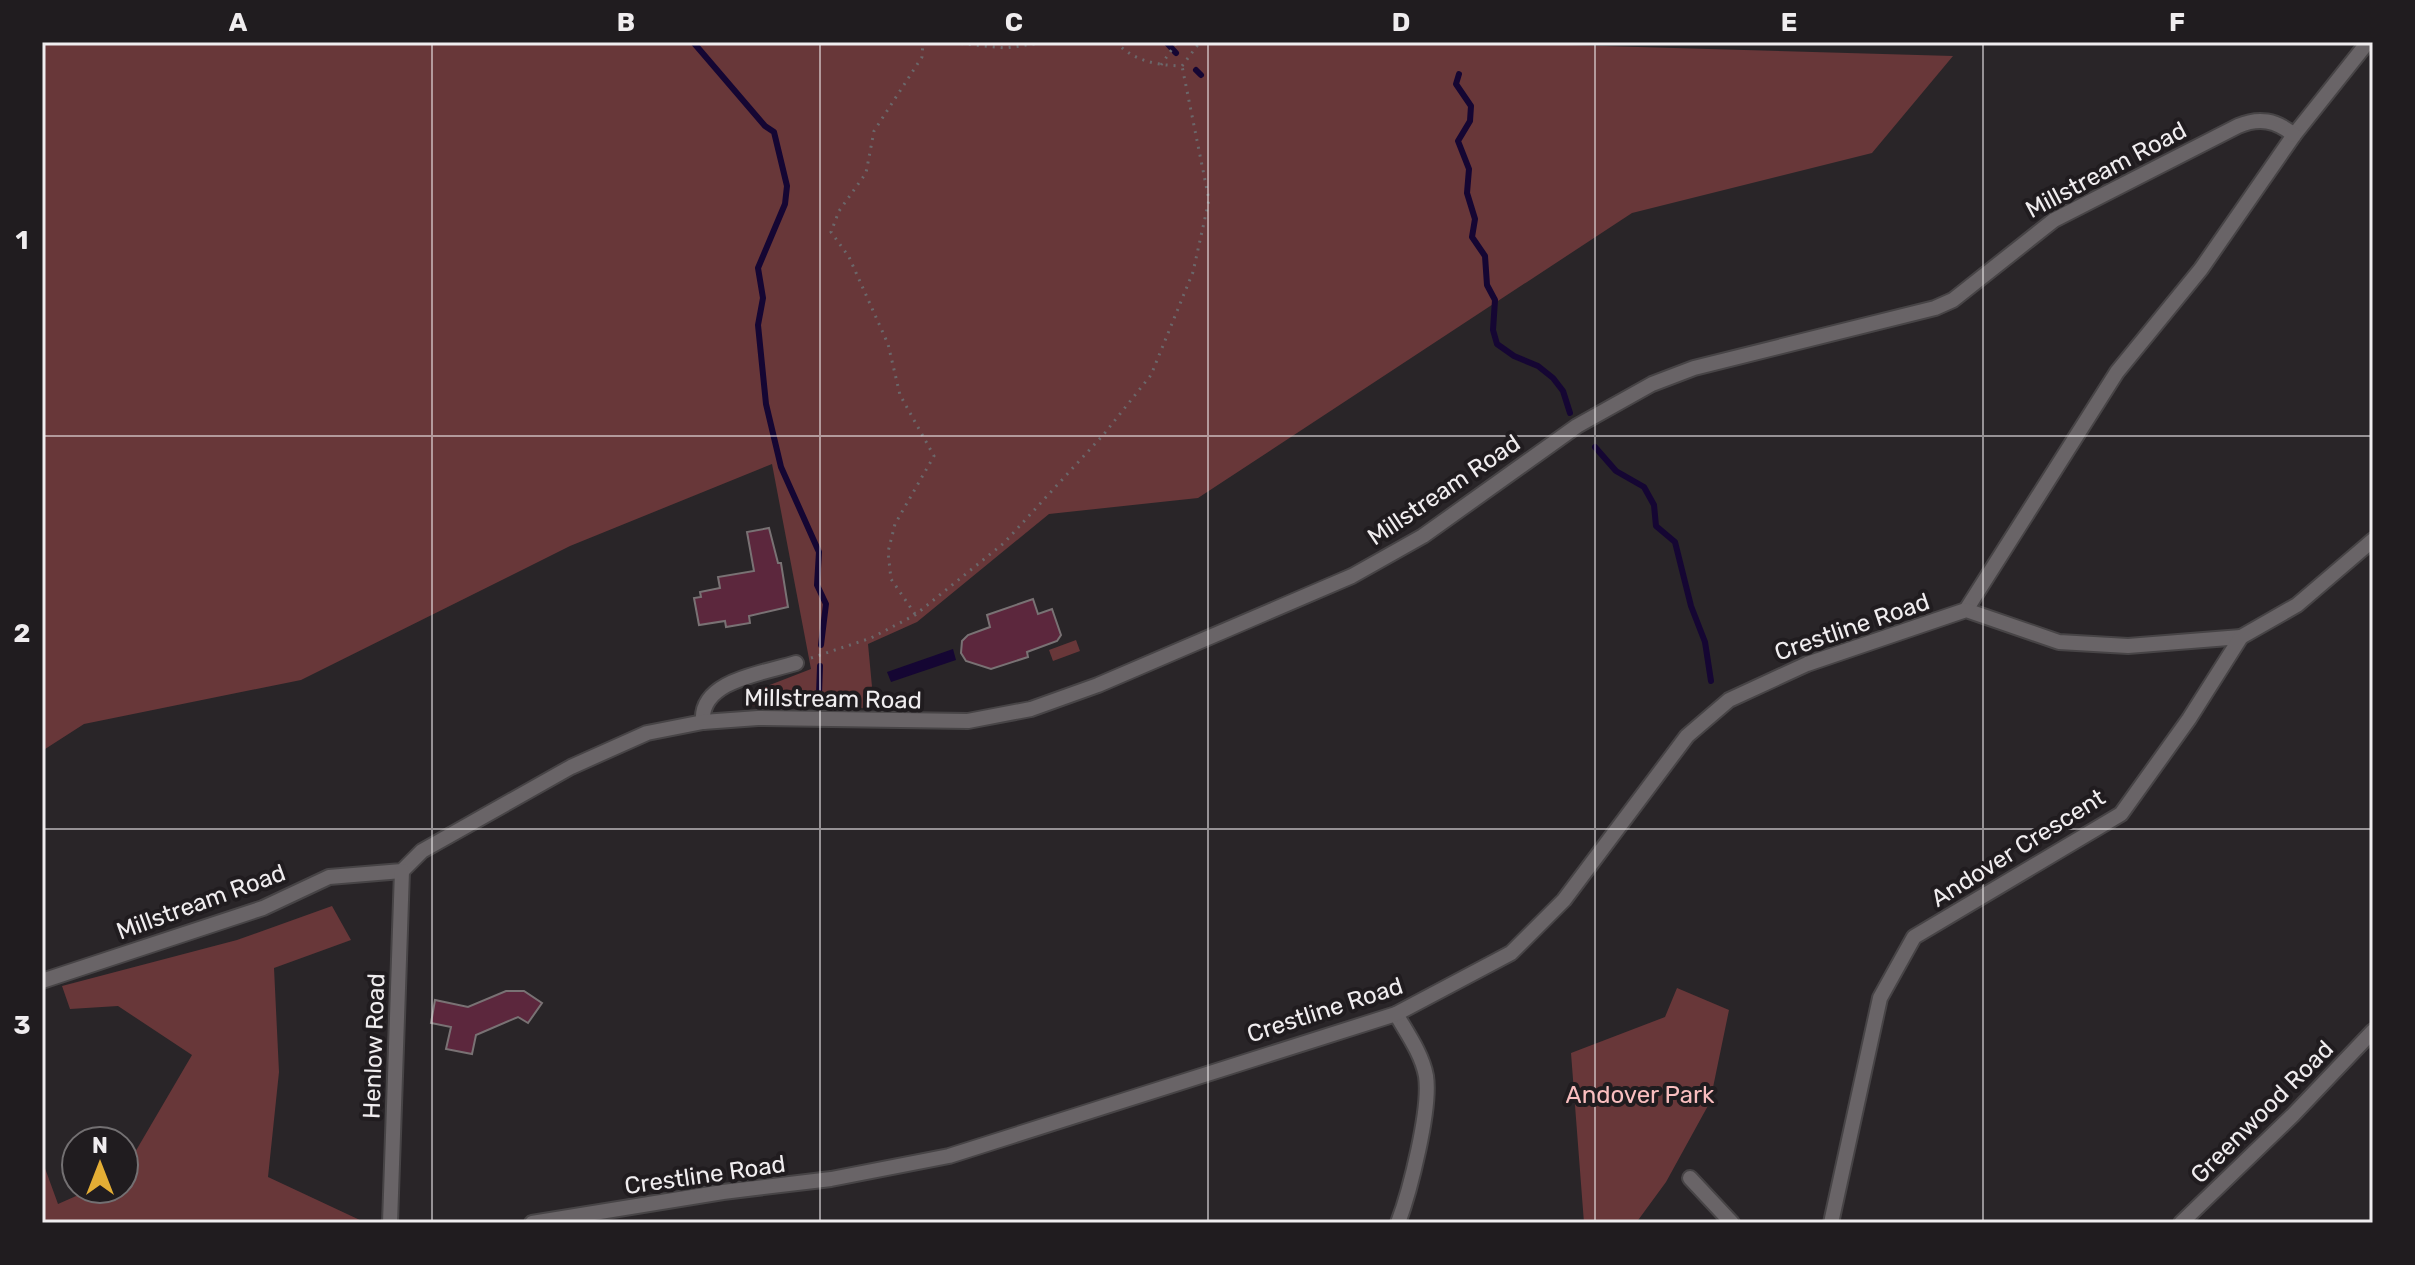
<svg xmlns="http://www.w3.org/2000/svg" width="2415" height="1265" font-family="Rubik,sans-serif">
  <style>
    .green { fill: #683739 }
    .water { fill: #150633 }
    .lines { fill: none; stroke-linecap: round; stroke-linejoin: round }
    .stream { stroke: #150633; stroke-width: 6 }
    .building { fill: #5c273d; stroke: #797274; stroke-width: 2 }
    .street-casing { stroke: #474446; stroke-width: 18 }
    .path { stroke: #6b676a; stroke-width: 3; stroke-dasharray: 2 6; stroke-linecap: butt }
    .street { stroke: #696467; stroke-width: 14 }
    .grid { fill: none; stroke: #f0edef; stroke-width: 2; stroke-opacity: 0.55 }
    .labels { text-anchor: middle; stroke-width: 8; stroke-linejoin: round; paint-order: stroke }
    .street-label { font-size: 24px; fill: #f0edef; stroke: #201c1f }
    .park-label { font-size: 24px; fill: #f9bebf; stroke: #201c1f }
    .neatline { fill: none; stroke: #f0edef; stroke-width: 3 }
    .grid-label { font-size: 26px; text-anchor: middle; font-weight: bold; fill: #f0edef }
  </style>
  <rect width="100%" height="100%" fill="#292528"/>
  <g class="green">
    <path d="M42 42H1465L1953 56 1872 153 1632 213 1198 498 1049 514 917 622 868 644 874 708 750 706 749 693 811 669 772 464 570 546 301 680 84 724 42 751Z"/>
    <path d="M1076 640 1080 651 1053 661 1049 650Z"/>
    <path d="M332 906 351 940 274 968 279 1072 268 1177 362 1221 42 1223V1160L58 1204 92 1189H124V1171L192 1055 118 1006 70 1009 62 986 237 940Z"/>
    <path d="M1677 988 1729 1010 1710 1102 1666 1182 1636 1223H1584L1571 1053 1665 1017Z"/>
  </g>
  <path class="water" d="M953 649 956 660 891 682 887 672Z"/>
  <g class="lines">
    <g class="stream">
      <path d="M693 42 765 126 774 132 787 186 785 204 758 268 763 298 758 325 766 404 781 467 819 552 817 585 826 604 821 645"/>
      <path d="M1166 42 1176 53"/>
      <path d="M1196 70 1201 75"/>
      <path d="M1459 74 1456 84 1471 106 1470 121 1458 141 1469 169 1467 193 1475 219 1472 237 1485 256 1487 285 1495 300 1493 330 1497 344 1514 356 1538 366 1553 378 1563 391 1570 413"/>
      <path d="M1595 447 1616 471 1644 487 1654 505 1656 526 1675 542 1691 606 1705 642 1711 681"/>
      <path d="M819 695 820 666"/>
    </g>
  </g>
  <g class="building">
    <path d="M769 528 778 563H781L788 607 749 616 750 623 726 627 725 621 699 625 694 598 701 597 700 592 720 588 718 577 754 571 747 532Z"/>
    <path d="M1033 599 1038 614 1052 609 1061 635 1057 641 1027 652 1028 657 991 669 966 661 961 653 962 641 968 635 990 627 987 615Z"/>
    <path d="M506 991H524L542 1003 528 1023 518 1017 476 1035 472 1054 446 1049 451 1027 431 1023 435 1000 468 1007Z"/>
  </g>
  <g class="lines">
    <g class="street-casing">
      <g id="street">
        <path d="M1966 610 2117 372 2201 269 2294 135 2368 42"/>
        <path d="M703 722C699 680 765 673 796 663"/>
        <path d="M42 981 263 908 329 877 402 871 422 851 571 767 647 733 703 722 758 718 968 721 1031 709 1098 685 1352 576 1423 536 1577 426 1652 384 1694 368 1935 308 1953 300 2054 220 2238 126C2259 117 2276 120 2294 135"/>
        <path d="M1396 1014C1407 1033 1422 1054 1426 1076 1431 1109 1410 1191 1398 1223"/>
        <path d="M1690 1178 1732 1223"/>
        <path d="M390 1223 402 871"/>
        <path d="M532 1223 723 1192 831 1179 949 1156 1396 1014 1511 953 1564 900 1687 736 1729 700 1807 664 1966 610 2059 642 2128 646 2241 637"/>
        <path d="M1831 1223 1880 998 1914 937 2121 814 2189 719 2241 637 2297 605 2373 540"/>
        <path d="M2181 1223 2293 1115 2373 1031"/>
      </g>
    </g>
    <g class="path">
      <path d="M945 42 1005 48 1049 42"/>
      <path d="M1116 42C1134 61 1155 65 1181 66"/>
      <path d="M1161 65 1177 42"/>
      <path d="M1182 66 1200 42"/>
      <path d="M915 614 891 579 888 552 895 524 934 456 900 395 888 344 849 257 831 232 839 211 866 173 874 131 922 57 923 42"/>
      <path d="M811 658 871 638 915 615 1004 543 1104 434 1151 375 1193 272 1209 200 1182 66"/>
    </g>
    <use href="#street" class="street"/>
  </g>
  <path class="grid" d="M432 42V1223M820 42V1223M1208 42V1223M1595 42V1223M1983 42V1223M42 436H2373M42 829H2373"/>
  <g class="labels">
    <g class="street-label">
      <text transform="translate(2106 170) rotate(-28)" y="8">Millstream Road</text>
      <text transform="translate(1444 490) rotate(-34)" y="8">Millstream Road</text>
      <text transform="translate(1852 627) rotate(-19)" y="8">Crestline Road</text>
      <text transform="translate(833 699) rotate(1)" y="8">Millstream Road</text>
      <text transform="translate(2018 848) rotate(-32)" y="8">Andover Crescent</text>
      <text transform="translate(201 902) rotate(-20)" y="8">Millstream Road</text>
      <text transform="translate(1325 1010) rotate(-18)" y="8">Crestline Road</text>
      <text transform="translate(374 1046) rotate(-88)" y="8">Henlow Road</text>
      <text transform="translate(2262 1112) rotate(-45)" y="8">Greenwood Road</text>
      <text transform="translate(705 1175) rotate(-8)" y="8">Crestline Road</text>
    </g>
    <g class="park-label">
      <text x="1640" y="1103">Andover Park</text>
    </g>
  </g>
  <rect width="2415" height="1265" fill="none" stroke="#201c1f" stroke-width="88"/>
  <g transform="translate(100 1165)"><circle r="38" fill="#201c1f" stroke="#737072" stroke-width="2"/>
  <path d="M0-6L14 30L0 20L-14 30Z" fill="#e4ae35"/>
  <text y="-12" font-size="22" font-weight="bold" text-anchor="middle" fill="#f0edef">N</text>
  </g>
  <rect x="44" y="44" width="2327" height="1177" class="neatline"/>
  <g class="grid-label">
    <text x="238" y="31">A</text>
    <text x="626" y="31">B</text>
    <text x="1014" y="31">C</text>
    <text x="1401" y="31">D</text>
    <text x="1789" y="31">E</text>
    <text x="2177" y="31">F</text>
    <text x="22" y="249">1</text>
    <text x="22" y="642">2</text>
    <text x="22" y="1034">3</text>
  </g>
</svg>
